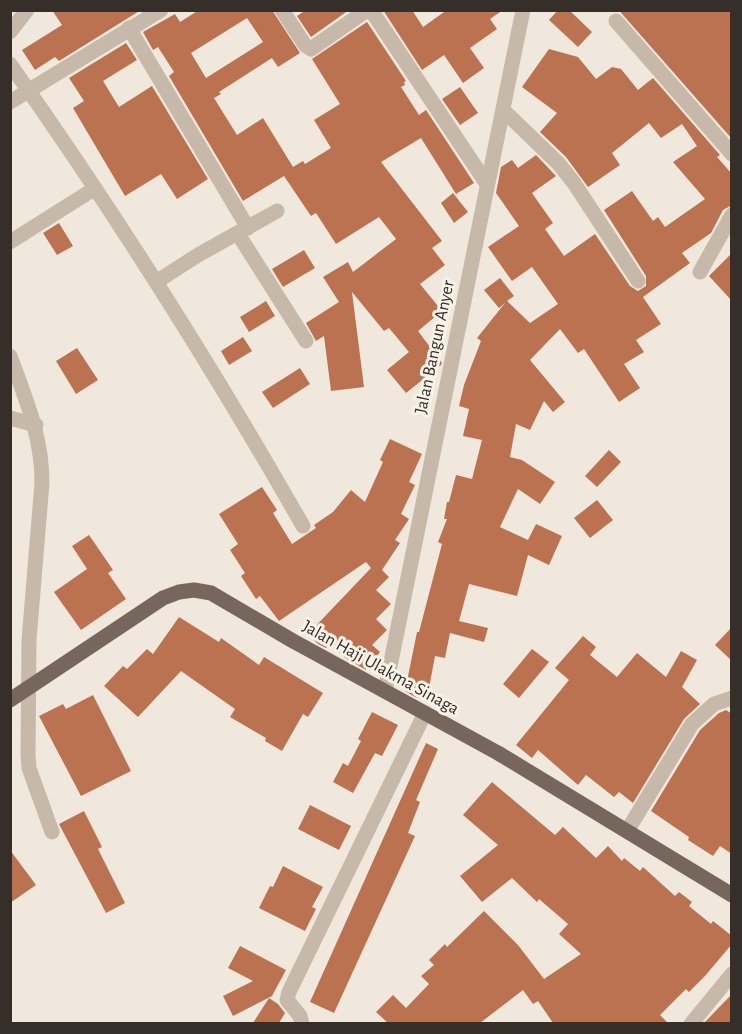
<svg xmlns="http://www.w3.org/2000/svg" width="742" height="1034" font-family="'Alegreya Sans',sans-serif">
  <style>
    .building { fill: #bb7251; fill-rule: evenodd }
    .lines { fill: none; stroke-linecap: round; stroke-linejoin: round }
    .minor { stroke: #c7b9aa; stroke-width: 15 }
    .primary { stroke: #76665c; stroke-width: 15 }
    .labels { text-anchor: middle; stroke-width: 6; stroke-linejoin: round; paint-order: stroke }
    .street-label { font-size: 18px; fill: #352e29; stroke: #f8f2e9 }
  </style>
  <rect width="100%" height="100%" fill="#f0e8dd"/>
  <g class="building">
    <path d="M52 10H141L59 61 55 57 35 70 22 50 62 25Z"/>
    <path d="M199 10H272L300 53 278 67 272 58 219 92 221 94 214 98 237 135 263 118 293 167 303 161 305 164 331 148 314 120 340 104 312 59 367 22 406 81 404 82 405 85 401 87 419 115 426 110 474 183 456 194 421 138 381 162 442 241 432 248 445 265 420 284 442 311 418 331 442 363 441 365 406 393 387 370 409 352 389 328 384 331 352 292 364 387 331 391 324 336 316 341 306 323 339 302 323 277 348 262 353 272 396 239 379 217 336 244 316 213 311 216 284 176 243 201 169 76 174 72 158 47 153 50 143 32 175 14 180 22ZM247 18 263 42 206 78 191 53Z"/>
    <path d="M306 10H349L311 37 297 16Z"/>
    <path d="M383 10H412L423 27 447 10H503L490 19 497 29 470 48 484 68 463 83 444 55 422 70Z"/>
    <path d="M558 10H569L592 32 578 47 549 20Z"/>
    <path d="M619 10H732V139L623 15Z"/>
    <path d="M126 43 137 60 103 81 119 107 152 86 208 179 177 199 161 174 125 196 73 108 84 101 69 78Z"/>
    <path d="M549 49 578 57 596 79 612 67 621 69 638 90 653 78 720 155 717 157 732 174V205L723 210 711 233 682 253 690 263 643 297 661 324 636 340 644 352 624 364 640 388 619 402 584 349 578 353 560 329 530 360 565 402 553 412 544 401 530 430 516 424 510 457 522 460 555 482 540 504 518 489 500 527 528 540 536 524 562 536 549 565 528 555 517 596 469 584 459 621 488 628 484 642 450 633 445 658 435 656 427 699 415 697 405 691 417 632H419L442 544 438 542 447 519H444L447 502H449L456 475 472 479 482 440 463 436 469 409 459 406 464 385 481 341 477 338 505 303 499 308 484 290 500 278 514 296 507 301 530 323 558 304 532 267 512 281 488 247 519 226 496 193 501 167 512 160 518 168 536 155 556 176 532 193 553 223 545 229 564 256 595 234 630 286 638 291 646 286V276L604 210 632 191 653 221 658 217 665 227 705 199 673 162 697 146 682 124 661 138 649 123 612 153 620 165 588 187 566 157 540 132 557 113 522 87Z"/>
    <path d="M460 87 478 113 460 125 442 99Z"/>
    <path d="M453 193 468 212 454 223 441 203Z"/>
    <path d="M59 223 73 246 57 255 43 233Z"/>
    <path d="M304 250 315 268 283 287 272 269Z"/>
    <path d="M732 253V301L709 276Z"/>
    <path d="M266 301 275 316 249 332 240 317Z"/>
    <path d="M243 337 252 351 229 365 221 351Z"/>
    <path d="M77 348 98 380 76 394 56 361Z"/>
    <path d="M300 368 310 384 273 408 262 392Z"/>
    <path d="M390 439 422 454 409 482 415 485 401 514 409 519 395 540 400 543 382 570 389 577 376 590 391 604 376 619 387 630 372 645 380 652 366 670 347 659 329 645 326 648 318 644 308 634 371 568 366 562 279 621 260 596 256 599 241 576 245 573 230 550 238 544 219 514 262 487 277 510 273 513 292 544 316 528 314 525 333 512 351 490 365 502 383 462 380 460Z"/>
    <path d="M609 450 621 462 597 487 585 476Z"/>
    <path d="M597 500 613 520 590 538 574 518Z"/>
    <path d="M89 535 113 570 108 573 126 599 81 630 54 592 87 569 72 546Z"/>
    <path d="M179 617 219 642 221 638 259 665 264 657 323 693 308 717 303 714 282 751 265 741 266 738 230 717 235 709 181 671 138 717 104 686 123 666 127 669 147 649 153 654Z"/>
    <path d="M732 627V661L715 645Z"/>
    <path d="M583 636 596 647 590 655 617 677 637 653 666 677 681 651 697 660 682 687 700 704 684 719 633 803 619 792 614 797 586 775 578 785 538 750 532 758 516 745 569 680 555 668Z"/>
    <path d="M532 649 549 662 519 698 503 684Z"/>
    <path d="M93 695 131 771 81 796 39 716 63 704 66 709Z"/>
    <path d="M726 710 732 714V854L720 846 713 856 688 840 689 837 651 811 700 730 719 713Z"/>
    <path d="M372 712 398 725 382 756 375 753 353 793 333 782 343 763 348 766 361 741 358 739Z"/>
    <path d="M426 743 438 749 416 800 420 802 408 833 415 836 334 1013 310 1002Z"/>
    <path d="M492 782 555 835 563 827 596 858 608 846 622 861 624 858 640 871 643 867 675 896 679 892 692 902 689 906 711 924 713 921 732 936V944L705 976 689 992 686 989 660 1015 668 1023H553L538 1001 533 1004 523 990 480 1023H388L376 1012 393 995 406 1008 429 984 421 976 434 965 429 960 445 944 447 947 484 911 518 945 544 979 581 954 559 934 568 924 539 899 537 902 512 878 482 902 460 876 498 845 463 815Z"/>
    <path d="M310 805 351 826 339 850 298 829Z"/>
    <path d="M84 811 102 847 98 849 125 903 106 913 59 824Z"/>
    <path d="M10 850 36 885 10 903Z"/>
    <path d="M283 866 323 887 312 907 316 909 305 931 259 908 270 886 273 887Z"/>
    <path d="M240 946 286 970 272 996 233 1016 223 996 253 981 228 968Z"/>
    <path d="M732 994V1023H704Z"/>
    <path d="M269 998 278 1004 285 1013 279 1023H253Z"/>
  </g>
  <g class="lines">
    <g class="minor">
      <path d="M282 10 305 45 311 49 367 10"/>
      <path d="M371 10 487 184"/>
      <path d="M616 21 732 154"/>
      <path d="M129 28 248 228"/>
      <path d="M10 32 27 10"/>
      <path d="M10 64C115 213 213 368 303 526"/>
      <path d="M10 102 161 10"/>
      <path d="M504 111 558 163 574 183 638 281"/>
      <path d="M238 234 306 341"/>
      <path d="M10 242 94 189"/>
      <path d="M700 272 732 215"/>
      <path d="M156 282 198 255 277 211"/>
      <path d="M10 356C26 400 42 436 42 483L29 640 28 754 29 768 52 832"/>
      <path d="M10 418 36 425"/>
      <path d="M385 691 523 10"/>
      <path d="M627 831 692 724 714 704 732 698"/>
      <path d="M302 1024 300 1016 287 1000 289 992 425 713"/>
      <path d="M691 1024 732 974"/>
    </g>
    <path class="primary" d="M10 700 163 598 179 592 194 590 211 593 293 641 498 753 732 895"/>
  </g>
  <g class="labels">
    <g class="street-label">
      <text transform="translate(434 347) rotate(-78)" y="6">Jalan Bangun Anyer</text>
      <text transform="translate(381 667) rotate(29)" y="6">Jalan Haji Ulakma Sinaga</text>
    </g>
  </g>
  <rect width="742" height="1034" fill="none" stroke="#352e29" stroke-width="24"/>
</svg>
